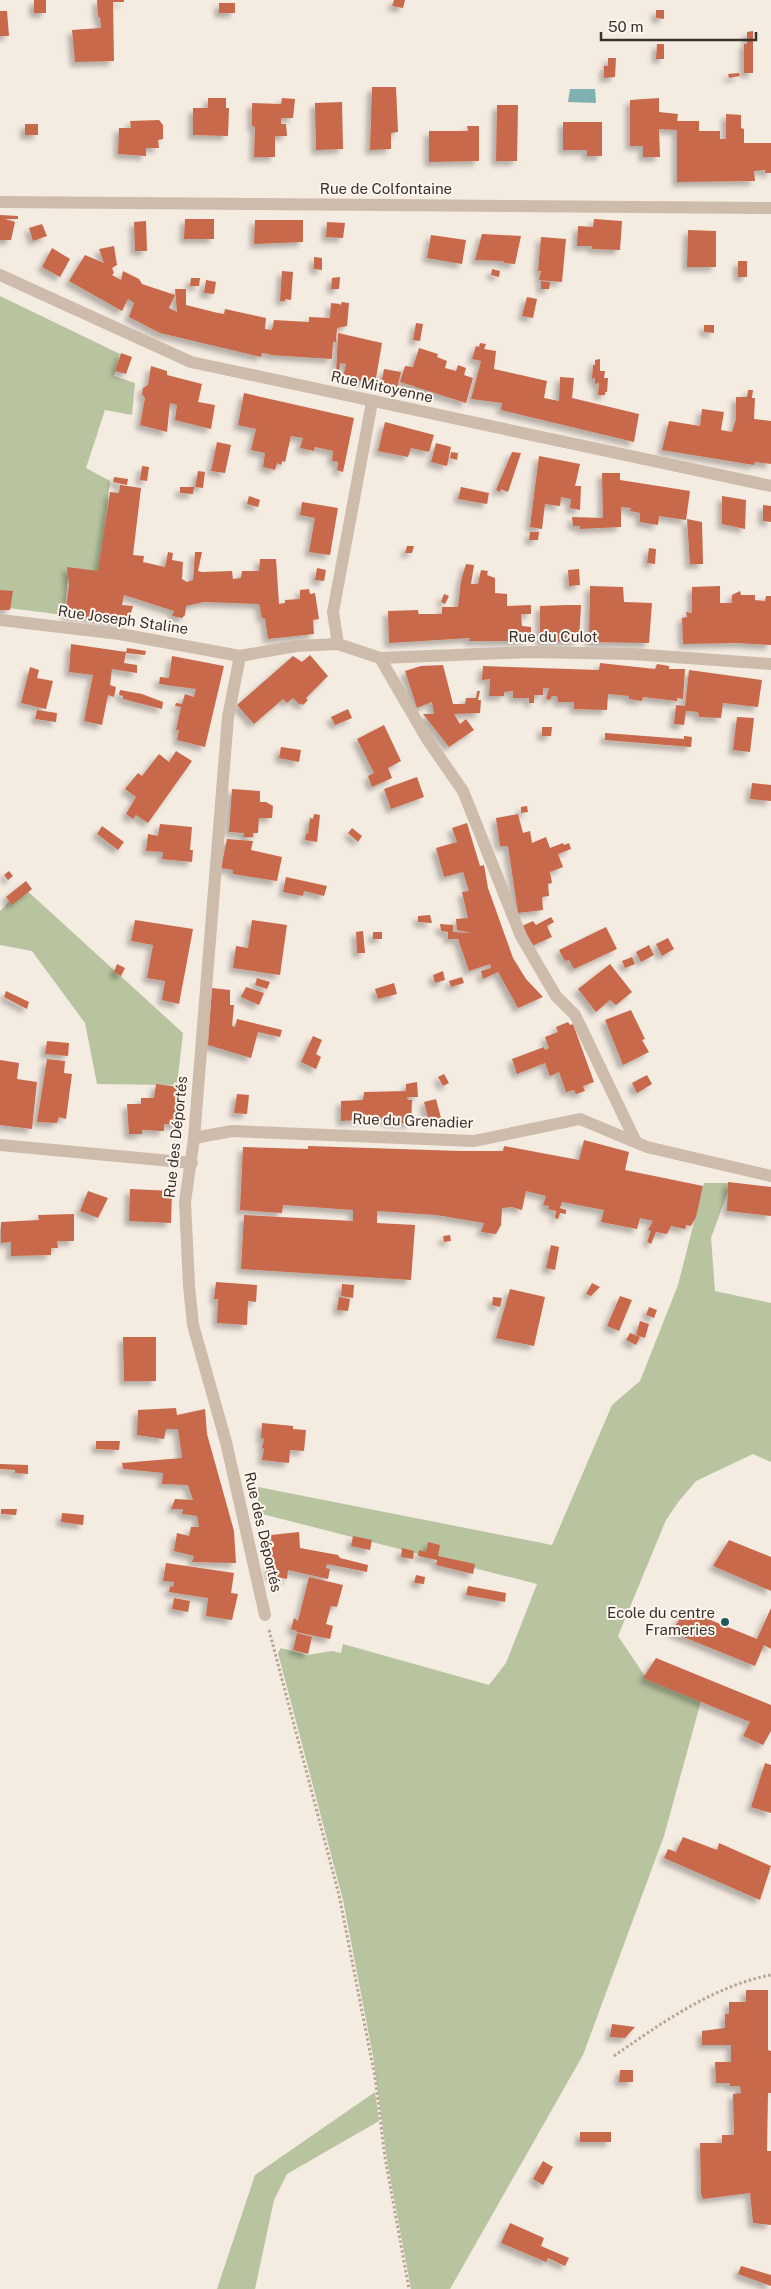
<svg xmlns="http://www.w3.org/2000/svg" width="771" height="2289" font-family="'Public Sans',sans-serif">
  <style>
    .green { fill: #b8c4a0 }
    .water { fill: #7fb0b2 }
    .building { fill: #c8694b; filter: url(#shadow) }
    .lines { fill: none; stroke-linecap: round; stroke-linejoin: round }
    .path { stroke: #b9a596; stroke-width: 3; stroke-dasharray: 2.5 2.5; stroke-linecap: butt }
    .minor { stroke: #cdbbac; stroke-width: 12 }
    .poi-dot { fill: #1f5a5e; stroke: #fbf5ee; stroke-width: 2 }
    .labels { text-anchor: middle; stroke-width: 4; stroke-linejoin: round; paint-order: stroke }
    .street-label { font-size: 15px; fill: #3b302b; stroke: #fbf5ee }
    .poi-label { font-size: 15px; fill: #3b302b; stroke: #fbf5ee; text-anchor: end }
  </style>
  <defs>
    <filter id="shadow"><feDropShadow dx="-4.5" dy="4.5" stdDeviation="2.5" flood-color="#0004"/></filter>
  </defs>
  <rect width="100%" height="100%" fill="#f4ebe1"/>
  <g class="green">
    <path d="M0 296 120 354 114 376 135 383 132 415 105 410 86 468 110 481 100 572 69 569 64 615 0 607Z"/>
    <path d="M23 887 183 1033 177 1085 97 1084 85 1023 32 951 0 945V911Z"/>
    <path d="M704 1183H731L711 1238 715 1291 771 1303V1462L753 1454 696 1481 679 1501 666 1520 618 1636 645 1676 701 1701 664 1836 583 2055 450 2289H411L387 2160 373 2056 343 1900 278 1653 281 1648 307 1655 332 1651 341 1653 343 1644 489 1685 506 1663 537 1584 258 1513V1487L552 1545 612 1405 640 1381 678 1285Z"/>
    <path d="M375 2092 379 2121 287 2174 274 2200 255 2289H217L255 2175Z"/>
  </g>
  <path class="water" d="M570 89H595L596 103 568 102Z"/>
  <g class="building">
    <rect x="34" y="0" width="12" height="13"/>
    <path d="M97 0H124V2H113L114 61 75 62 72 30 101 28 100 17H98Z"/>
    <path d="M394 0H405L403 8 392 6Z"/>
    <rect x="219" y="3" width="16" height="10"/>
    <path d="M656 10H664V19L656 18Z"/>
    <path d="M0 11H7L9 36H0Z"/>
    <path d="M753 31V73H744V44H747V32Z"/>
    <path d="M657 44H664V59H656Z"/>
    <path d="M608 58H616L615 77 604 78V66H608Z"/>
    <path d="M739 73 740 76 729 78 728 74Z"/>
    <path d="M372 87H396L398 132 391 133V149L370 150Z"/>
    <path d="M208 98H226V108H229L228 136 193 135V108H208Z"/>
    <path d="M282 98 295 99 293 118H281V124H286L287 136H275V157H254L255 127 252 126V103L281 104Z"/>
    <path d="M659 98V112L678 114 677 121H699V131H720V139H726V114L741 115V128L744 129V143H771V173H765V170L754 171 755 181 677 182V130L659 129 660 157H643V146H630V100Z"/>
    <path d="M342 102 343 149 316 150 315 103Z"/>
    <path d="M497 105H518L517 161H496Z"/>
    <path d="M159 120 163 125V139L158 140 159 148H146V156L118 154 119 128H131L130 121Z"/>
    <path d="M563 122H602V156H587V150H563Z"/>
    <rect x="25" y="124" width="13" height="11"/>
    <path d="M467 126H479V161L429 162V131H468Z"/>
    <path d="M0 215 18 216V219H5L15 222 11 240H0Z"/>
    <path d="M185 219H214V239H184Z"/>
    <path d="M594 219 622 221 620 250 592 249V246H577L578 226 593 227Z"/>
    <path d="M255 220H303V242L254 244Z"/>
    <path d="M146 221 147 251H135L134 222Z"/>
    <path d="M327 222 345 223 343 238 326 237Z"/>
    <path d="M42 224 47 236 33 241 29 228Z"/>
    <path d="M688 230 716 231V267H687Z"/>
    <path d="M482 234 521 236 515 264 503 263 504 261 475 260Z"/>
    <path d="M431 235 466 240 462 264 427 258Z"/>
    <path d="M541 237 566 239 562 282 539 280 541 271H538Z"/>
    <path d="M114 246 117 265 112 268 114 273 112 275 121 280 123 271 139 279 142 284 175 295 169 308 177 312 175 289H186V305L218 313 224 314 225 309 266 318 265 329 272 330 274 320 309 322V317L330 318 331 303 340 304V306L342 302 349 303 347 326 337 328 336 342H333L332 359 270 355 271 342 270 354 262 353 261 357 160 333 129 317 134 303 128 299 122 311 69 281 85 255 104 263 99 249Z"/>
    <path d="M52 248 70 259 60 277 42 267Z"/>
    <path d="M314 257 322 258V270L314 269Z"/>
    <rect x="738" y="261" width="9" height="16"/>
    <path d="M492 269 500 271 499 277 491 275Z"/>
    <path d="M282 271 293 272 291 300 285 299V301H280Z"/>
    <path d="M340 277 339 289H331L332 278Z"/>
    <path d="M191 278H200L199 286H190Z"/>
    <path d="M206 280 216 282 214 294 204 293Z"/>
    <path d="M541 281 550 282 549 289H541Z"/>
    <path d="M527 297 537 299 533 318 522 316Z"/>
    <path d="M416 323 423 324 420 341 413 340Z"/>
    <path d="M704 325H714V333L704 332Z"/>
    <path d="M338 333 382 343 375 384 343 377 346 364 340 363 339 376 336 375Z"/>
    <path d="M480 343 486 344 484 349 496 351 494 369 547 381 544 398 559 401 560 377 574 378 572 398 639 414 634 442 501 410 502 403 471 399 481 361 472 359 476 346 479 347Z"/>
    <path d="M419 348 438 354 437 357 447 361 445 368 456 371 458 365 466 368 464 375 473 378 466 403 400 382 405 366 413 367Z"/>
    <path d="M121 353 132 357 126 374 115 371Z"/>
    <path d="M600 359V371H605L604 378H608L607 392H605V395H598L599 383 595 384V378L592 379 593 365H595V360Z"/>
    <path d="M151 366 167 371V375L202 384 198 402 215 405 211 429 175 420 177 405 170 403 167 432 140 425 145 398 142 394 143 388 148 385Z"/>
    <path d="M384 369 401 372 397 389 381 385Z"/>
    <path d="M748 390H753L752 398H755L754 419 771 421V464L755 462 754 465 662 450 669 421 700 426 702 409 724 412 721 430 732 432 736 419V397H747Z"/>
    <path d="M244 393 354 418 343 472 337 470 338 462 332 461 333 451 315 447 314 451 300 448 303 438 291 436 285 462 282 461 281 465 277 463 275 470 263 467 265 453 251 450 256 429 238 425Z"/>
    <path d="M385 422 434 435 429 452 411 448 408 457 378 451Z"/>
    <path d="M217 442 231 445 225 473 211 471Z"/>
    <path d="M436 443 451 447 447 466 431 462Z"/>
    <path d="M451 452 458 453 457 460 450 458Z"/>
    <path d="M512 452 521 453 508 492 501 489 500 492 496 490Z"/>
    <path d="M539 456 580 464 575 486H581L580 510 570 508 571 499 561 497 560 506 545 504 542 529 530 527Z"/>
    <path d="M142 466 149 467 147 481 140 480Z"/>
    <path d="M198 471 205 472 203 488 195 487Z"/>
    <path d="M602 473H620V480L690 491 686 520 659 516 658 525 640 522V513L630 511 631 508 621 507V527L580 529V526H573L572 517 603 518Z"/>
    <path d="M114 477 128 479 127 485 113 482Z"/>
    <path d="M120 485 141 488 133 555 144 556 143 562 165 567 168 552 173 553 172 560 183 562 182 579 187 582 193 580 195 552H202L198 571 202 572 232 571 233 579 241 578 242 571H259L260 559H276L279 604 285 603V600L300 599V590L309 589 310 594 315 593 319 619 313 620 314 634 268 639 265 618H262L259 604 204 602 186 606 185 615 182 618 172 616 174 611 124 595 122 605 133 606 128 623 65 615 69 585 67 567 98 571 110 492 119 493Z"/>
    <path d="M180 487H194L193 494 180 493Z"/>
    <path d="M461 487 489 493 487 504 458 499Z"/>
    <path d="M249 496 260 500 258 507 247 504Z"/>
    <path d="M722 496 746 500 745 529 722 524Z"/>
    <path d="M302 502 338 508 330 555 309 552 315 518 300 515Z"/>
    <path d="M763 505 771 506V522L763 521Z"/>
    <path d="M687 519 702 522 703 564H690Z"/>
    <path d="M530 532H539L538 540H529Z"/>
    <path d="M407 546H414L412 553H405Z"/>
    <path d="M649 548 656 549 655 564 647 563Z"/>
    <path d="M466 564 474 565 471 584H478L481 570 488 571 487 575 495 578V593L507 594V606L531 605V614H521L522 626 531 627V639L520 641H469L470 638 389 643 388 611 418 610 419 616V614H442V607H458L461 581Z"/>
    <path d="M317 568 326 570 324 581 315 580Z"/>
    <path d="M579 569 580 585 569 586 568 570Z"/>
    <path d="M590 586 623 587 624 602 652 603 649 643 589 642Z"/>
    <path d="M720 586V603H732V595L740 591 741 595H755V600L765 601 766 596H771V645L737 643 683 644 682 618 687 617 686 612 692 613V587Z"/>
    <path d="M0 590 13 591 10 610H0Z"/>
    <path d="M444 594 449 596 445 604 441 602Z"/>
    <path d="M567 605H581L579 641 540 642V606Z"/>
    <path d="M71 644 126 652 124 663 137 665V673L112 669 110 685 116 687 114 697 108 695 102 725 84 721 93 675 69 672Z"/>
    <path d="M127 648 146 651 145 655 126 653Z"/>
    <path d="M310 655 328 676 306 698 308 700 303 705 301 703 300 705 293 698 287 703 283 699 254 724 237 705 293 656 302 662Z"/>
    <path d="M172 656 224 666 205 747 177 740 179 730H176L181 707 175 706 176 703 182 704 185 694 194 697 196 689 159 684 160 677 169 678Z"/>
    <path d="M600 663 655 669 657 664 669 666V669H685L683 699 677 698V701L643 697 642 701 629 699V696L608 694 607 710 574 709V702H558L557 696H552L550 700 546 699 549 688H543V695H534V703H529V698H513V691L504 692V696H489L490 679 482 680 483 666 599 670Z"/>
    <path d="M443 665 453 704H465L466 698H476L477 691H480L478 700H481L480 713 454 714 460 724 466 719 474 730 449 747 423 714H434L432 702 417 708 405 671 421 666Z"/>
    <path d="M30 667 39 670 37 678 53 681 46 709 21 703Z"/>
    <path d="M689 670 762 680 758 707 723 703 721 718 699 717 698 712 686 711 684 725 674 724 676 705 685 706Z"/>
    <path d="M120 690 142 694 163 702 162 709 123 699V696L119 695Z"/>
    <path d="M348 709 352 718 335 725 331 717Z"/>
    <path d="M37 710 57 713 56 722 35 719Z"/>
    <path d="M737 717 754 718 750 752 733 750Z"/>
    <path d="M384 725 401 761 388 768 392 778 372 787 368 776 374 773 357 739Z"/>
    <path d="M542 727H552L551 736H542Z"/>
    <path d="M605 733 684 739V736L692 737 691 747 605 740Z"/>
    <path d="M281 747 301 750 299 762 279 758Z"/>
    <path d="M176 751 192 761 148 823 136 815 133 819 126 814 136 797 125 789 138 773 142 776 159 754 169 762Z"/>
    <path d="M417 777 424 797 391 809 384 789Z"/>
    <path d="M752 783 771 785V801L750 799Z"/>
    <path d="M232 789 260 791V802H266L273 806 272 818H259L258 833H253V837H243L244 833 229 832Z"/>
    <path d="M527 806 528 812 521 813V807Z"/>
    <path d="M314 814 320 815 317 842 305 840 306 833 308 834 310 818 313 819Z"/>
    <path d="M518 814 523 833 530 831 532 843 546 837 550 848 563 843 564 845 569 843 571 849 558 854 563 867 550 872 552 883 548 884 549 896 542 897 543 910 518 913 508 846H500L496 818Z"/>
    <path d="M467 823 480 866 484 865 488 888 513 958 526 979 543 997 518 1008 498 972 483 979 481 971 491 968 490 964 469 971 458 939H448V932L441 931 440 924 453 925V932L472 933 457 930 456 919 468 918 462 892 469 891 463 872 444 877 436 848 457 842 452 828Z"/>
    <path d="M160 824 192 827 190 850H193L192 862 162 859 163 852 146 851 148 834 158 836Z"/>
    <path d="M102 826 124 842 118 850 97 834Z"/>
    <path d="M352 828 362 836 358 842 348 833Z"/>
    <path d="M227 839 253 841 251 850 282 857 277 881 233 874V870L221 868Z"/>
    <path d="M9 871 13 876 8 880 4 875Z"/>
    <path d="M286 877 327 886 324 896 304 891 303 896 283 892Z"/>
    <path d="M26 881 32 889 12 905 6 897Z"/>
    <path d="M430 915 432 923 418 922V916Z"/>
    <path d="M551 917 554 922 547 926 552 937 532 946 522 926 533 921 536 925Z"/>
    <path d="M135 920 193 929 179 1004 162 1000 165 981 147 978 153 945 131 941Z"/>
    <path d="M252 920 287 925 280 975 233 968 236 946 248 948Z"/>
    <path d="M606 927 617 949 574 969 569 960 565 961 559 950Z"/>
    <path d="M363 931 365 953H357L356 932Z"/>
    <rect x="373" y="932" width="9" height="7"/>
    <path d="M668 938 674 949 662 956 656 944Z"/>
    <path d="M649 945 654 955 641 962 636 952Z"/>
    <path d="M632 957 635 964 625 968 622 961Z"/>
    <path d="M117 964 125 968 121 976 114 972Z"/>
    <path d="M610 964 632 992 616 1005 610 1000 596 1012 578 989Z"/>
    <path d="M443 971 445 980 435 983 433 975Z"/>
    <path d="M462 977 464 983 451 987 449 981Z"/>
    <path d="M257 978 270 982 267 989 255 985Z"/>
    <path d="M394 983 397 994 378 999 375 989Z"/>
    <path d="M246 987 264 993 259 1005 241 997Z"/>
    <path d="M212 988 230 990V1005H234L232 1026 235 1027 237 1019 282 1030 280 1037 258 1032 251 1058 208 1045Z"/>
    <path d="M6 991 29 1002 27 1009 4 997Z"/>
    <path d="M631 1010 645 1039 642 1040 649 1052 623 1065 605 1020Z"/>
    <path d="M568 1022 570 1025 573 1024 594 1082 583 1086 585 1091 576 1094 574 1090 566 1092 559 1072 550 1076 545 1063 517 1074 512 1059 544 1047 545 1050 549 1048 545 1037 558 1032 556 1027Z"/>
    <path d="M313 1036 322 1040 316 1054 321 1057 316 1069 301 1062Z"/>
    <path d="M47 1041 69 1043 68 1056 45 1054Z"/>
    <path d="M47 1059 65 1061 64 1073 72 1074 66 1119 59 1117 57 1123 37 1122Z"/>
    <path d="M0 1060 19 1063 17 1079 37 1082 32 1129 0 1125Z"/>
    <path d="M444 1074 449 1083 443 1086 438 1077Z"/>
    <path d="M647 1075 652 1084 637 1093 632 1083Z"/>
    <path d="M417 1082 418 1097H407L408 1100H412L411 1124 387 1122V1118L341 1121V1101L363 1100 364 1092 406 1091V1084Z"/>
    <path d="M156 1084 180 1087 179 1125 164 1124V1131L142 1130V1134H129L127 1104H141V1098H154Z"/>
    <path d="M237 1094 249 1095 247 1114 234 1113Z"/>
    <path d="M436 1099 441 1118 429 1121 424 1102Z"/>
    <path d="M584 1140 629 1152 625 1170 703 1186 696 1217 691 1226 686 1225 685 1229 671 1226 667 1234 656 1232 651 1244 647 1242 651 1231 648 1230 653 1221 640 1218 637 1229 601 1222 604 1210 562 1202 560 1208 566 1210V1214L560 1213 558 1219 555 1218 556 1211 548 1209 549 1206 543 1205 546 1196 526 1191 522 1210 512 1207 502 1208 501 1225 496 1234 481 1232 484 1223 436 1215 377 1211V1223L415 1225 411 1280 241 1269 244 1215 353 1221V1210L283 1205 282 1213 240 1210 243 1147 308 1149V1146L460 1151H503L504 1146 579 1160Z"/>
    <path d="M728 1182 771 1187V1216L727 1211Z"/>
    <path d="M130 1189 172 1191 171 1223 129 1221Z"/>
    <path d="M88 1191 108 1198 98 1218 80 1211Z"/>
    <path d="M74 1214V1241H57L58 1248H51V1255L11 1256V1242L1 1243V1222L39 1220 38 1215Z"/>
    <path d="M450 1235 451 1241 444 1242 443 1236Z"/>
    <path d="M551 1245 559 1247 555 1270 546 1268Z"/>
    <path d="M216 1282 257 1285 256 1302 248 1301 247 1325 217 1323 218 1299H214Z"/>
    <path d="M592 1283 600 1287 591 1296 586 1294Z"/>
    <path d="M342 1284 354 1285 353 1298 341 1296Z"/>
    <path d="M510 1289 545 1297 534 1346 496 1338Z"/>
    <path d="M620 1296 632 1300 619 1331 607 1326Z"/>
    <path d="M339 1297 350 1299 348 1311 337 1310Z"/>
    <path d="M493 1297 502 1298 500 1307 492 1305Z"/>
    <path d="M649 1307 657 1310 654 1318 646 1315Z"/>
    <path d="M640 1321 649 1324 645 1338 636 1335Z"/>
    <path d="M630 1333 640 1337 636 1345 626 1340Z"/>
    <path d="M123 1337H156V1381H124Z"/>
    <path d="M176 1408 177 1415 205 1409 207 1434 234 1531 236 1563 192 1562 194 1556 174 1551 177 1533 189 1536 191 1527H199L197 1516 182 1514 183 1509H171L175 1499 193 1500 188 1485 162 1484 163 1473 123 1469 122 1463 182 1458 178 1429H166L164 1439 137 1435 138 1410Z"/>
    <path d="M262 1423 293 1426V1429L306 1430 304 1451 290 1450 289 1463 262 1460 264 1449 262 1448 264 1439 261 1438Z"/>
    <path d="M96 1441H120L119 1450 96 1449Z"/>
    <path d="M0 1464 28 1465V1474L15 1473V1470L0 1469Z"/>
    <path d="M1 1509H17L16 1515 1 1514Z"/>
    <path d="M62 1513 84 1515 83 1525 61 1522Z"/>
    <path d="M299 1532 300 1548 338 1555 340 1558 368 1565 367 1572 327 1564 326 1568 330 1569 328 1579 288 1570 287 1579 269 1575 272 1551 271 1535Z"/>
    <path d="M353 1536 372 1540 370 1550 351 1546Z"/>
    <path d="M729 1540 771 1557V1591L713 1566Z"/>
    <path d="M428 1542 440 1545 438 1556 475 1564 473 1574 436 1565 437 1560 418 1556 419 1550 426 1552Z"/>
    <path d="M402 1548 414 1551 413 1559 401 1557Z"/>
    <path d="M166 1563 234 1573 231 1593 238 1594 232 1620 206 1616 208 1598 169 1592 170 1586 173 1587 174 1582 163 1581Z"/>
    <path d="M416 1575 425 1577 424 1584 414 1583Z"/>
    <path d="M309 1577 343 1585 337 1607 331 1606 326 1624 333 1626 330 1639 296 1632 297 1631 291 1629 294 1618 298 1621Z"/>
    <path d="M468 1586 506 1593 505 1602 466 1595Z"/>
    <path d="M174 1598 190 1601 188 1612 172 1609Z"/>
    <path d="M771 1608V1649L764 1645 755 1666 671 1632 686 1610 757 1639Z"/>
    <path d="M297 1633 312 1637 308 1654 293 1650Z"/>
    <path d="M656 1658 771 1705V1731L763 1745 743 1736 750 1722 643 1678Z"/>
    <path d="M765 1763 771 1765V1813L751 1807Z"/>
    <path d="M683 1837 717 1850 719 1843 771 1866 760 1900 664 1858 668 1849 676 1852Z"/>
    <path d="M746 1990H768V2050L771 2051V2093H768L767 2151H771V2225L753 2223 750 2193 703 2199 701 2194 700 2143H722V2135H734L733 2094 741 2093 740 2086H730V2083H716L715 2062H731V2045H702V2031L725 2028V2014H729V2002H746Z"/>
    <path d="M612 2024 635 2027 625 2038 610 2037Z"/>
    <path d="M620 2070H633V2082H619Z"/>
    <rect x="580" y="2132" width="31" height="10"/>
    <path d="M543 2161 553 2167 543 2185 533 2179Z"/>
    <path d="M510 2223 544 2238 541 2246 569 2258 565 2266 548 2258 546 2262 501 2243Z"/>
    <path d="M741 2266 771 2275V2286L738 2274Z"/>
  </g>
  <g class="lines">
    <g class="path">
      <path d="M269 1630 339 1895 375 2077 385 2157 409 2289"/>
      <path d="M614 2056C660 2024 715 1985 771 1975"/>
    </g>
    <g class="minor">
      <path d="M0 202 771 208"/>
      <path d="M0 275 191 362 771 486"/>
      <path d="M0 620 120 634 240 656 296 646 338 644 380 658 530 652 632 654 771 664"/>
      <path d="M338 644 333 612 372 402"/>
      <path d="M240 656 228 717 194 1138 185 1202 189 1286 193 1325 226 1442 265 1615"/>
      <path d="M380 658 427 739 463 791 521 936 556 996 575 1015 636 1142"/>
      <path d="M194 1138 232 1131 474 1141 580 1119 647 1147 771 1176"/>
      <path d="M0 1145 192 1163"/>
    </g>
  </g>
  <circle class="poi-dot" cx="725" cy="1622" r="5"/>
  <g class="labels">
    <g class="street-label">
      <text x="386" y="194">Rue de Colfontaine</text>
      <text transform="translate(382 387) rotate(12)" y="5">Rue Mitoyenne</text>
      <text transform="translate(123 620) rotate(8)" y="5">Rue Joseph Staline</text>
      <text x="553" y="642">Rue du Culot</text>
      <text transform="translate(413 1121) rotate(2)" y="5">Rue du Grenadier</text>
      <text transform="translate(176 1137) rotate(-84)" y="5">Rue des Déportés</text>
      <text transform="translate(263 1532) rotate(77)" y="5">Rue des Déportés</text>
    </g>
    <g class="poi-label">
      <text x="715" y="1618">Ecole du centre<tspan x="715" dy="17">Frameries</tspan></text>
    </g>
  </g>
  <path d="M601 32v8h155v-8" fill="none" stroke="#3b302b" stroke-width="2.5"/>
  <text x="608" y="32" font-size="15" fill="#3b302b" stroke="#fbf5ee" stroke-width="4" paint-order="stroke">50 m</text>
</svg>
